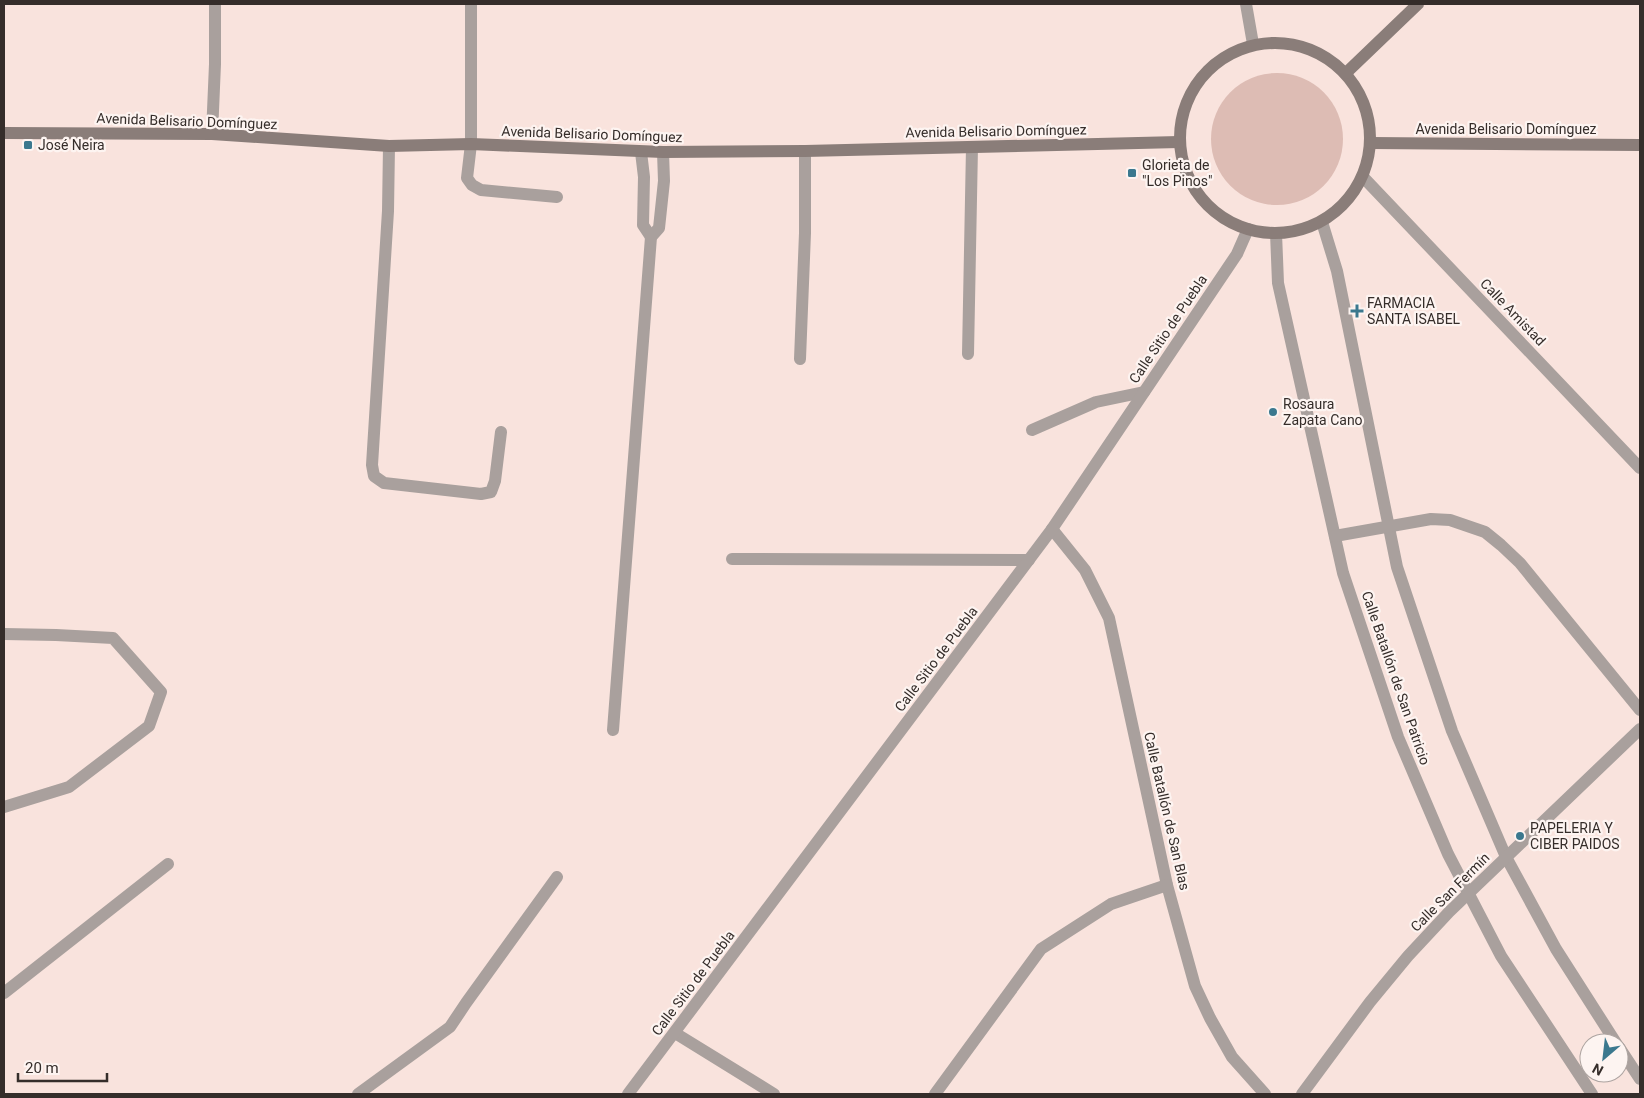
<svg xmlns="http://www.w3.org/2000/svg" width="1644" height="1098" font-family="Roboto,sans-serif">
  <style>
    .green { fill: #ddbcb4 }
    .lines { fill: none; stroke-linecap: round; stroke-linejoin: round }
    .lane { stroke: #a9a09d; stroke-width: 12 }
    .street { stroke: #a9a09d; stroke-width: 12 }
    .secondary { stroke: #8a7d79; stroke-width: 12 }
    .poi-dot { fill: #3b788e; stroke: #fdf4f1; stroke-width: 2 }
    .labels { text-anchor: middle; stroke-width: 4.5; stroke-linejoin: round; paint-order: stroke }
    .street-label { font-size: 14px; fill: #352d2a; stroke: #fdf4f1 }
    .poi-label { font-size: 14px; fill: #352d2a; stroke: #fdf4f1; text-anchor: start }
  </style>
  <rect width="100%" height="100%" fill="#f9e3dd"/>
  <circle class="green" cx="1277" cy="139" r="66"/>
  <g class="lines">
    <g class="lane">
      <path d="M471 4V144L467 178 472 185 481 190 557 197"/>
      <path d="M212 134 215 64V4"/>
      <path d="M389 146 388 211 372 465 374 476 384 483 481 494 491 492 495 481 501 432"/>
      <path d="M1032 430 1096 402 1144 392"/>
      <path d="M4 634 56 635 113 638 161 692 149 726 69 787 4 807"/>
      <path d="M4 993 168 864"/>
      <path d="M358 1094 450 1027 466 1003 557 877"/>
    </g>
    <g class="street">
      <path d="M1246 4 1253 44"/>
      <path d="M641 152 644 177 643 225 651 237"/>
      <path d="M1363 177 1640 468"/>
      <path d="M1322 222 1337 271 1397 567 1452 731 1506 857 1556 949 1616 1043"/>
      <path d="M1276 233 1278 283 1343 573 1398 737 1448 854 1501 956 1592 1094"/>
      <path d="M968 354 972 147"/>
      <path d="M800 359 805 233V151"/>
      <path d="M1052 529 1085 570 1109 618 1167 885 1195 986 1210 1018 1232 1057 1265 1094"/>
      <path d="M1335 536 1431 519 1450 520 1485 532 1501 545 1520 563 1640 710"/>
      <path d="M732 559 1029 560"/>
      <path d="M613 730 651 237 659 228 664 181 663 152"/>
      <path d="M675 1033 774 1094"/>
      <path d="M1619 1047 1640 1079"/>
      <path d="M628 1094 1052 529 1237 254 1248 229"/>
      <path d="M935 1094 1041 949 1111 904 1167 885"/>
      <path d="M1302 1094 1370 1002 1408 956 1449 912 1640 729"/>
    </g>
    <g class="secondary">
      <circle cx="1275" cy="138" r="95"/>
      <path d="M1346 73 1418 4"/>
      <path d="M4 133 212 134 389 146 471 144 663 152 805 151 1179 142"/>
      <path d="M1371 143 1640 145"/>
    </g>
  </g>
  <g class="poi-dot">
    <rect x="23" y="140" width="10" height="10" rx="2.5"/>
    <rect x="1127" y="168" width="10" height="10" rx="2.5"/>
    <path d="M1354.5 303.5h5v5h5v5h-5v5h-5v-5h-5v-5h5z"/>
    <circle cx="1273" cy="412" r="5"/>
    <circle cx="1520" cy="836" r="5"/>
  </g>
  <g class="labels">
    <g class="street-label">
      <text transform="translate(187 121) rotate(2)" y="5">Avenida Belisario Domínguez</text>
      <text x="1506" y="134">Avenida Belisario Domínguez</text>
      <text transform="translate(996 131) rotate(-1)" y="5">Avenida Belisario Domínguez</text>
      <text transform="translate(592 134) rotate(2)" y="5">Avenida Belisario Domínguez</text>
      <text transform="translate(1513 312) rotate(46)" y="5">Calle Amistad</text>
      <text transform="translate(1168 329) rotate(-56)" y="5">Calle Sitio de Puebla</text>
      <text transform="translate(936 659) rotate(-53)" y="5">Calle Sitio de Puebla</text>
      <text transform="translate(1396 678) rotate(71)" y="5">Calle Batallón de San Patricio</text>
      <text transform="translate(1167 811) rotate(77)" y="5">Calle Batallón de San Blas</text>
      <text transform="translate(1450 892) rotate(-45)" y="5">Calle San Fermín</text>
      <text transform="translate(693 983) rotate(-53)" y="5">Calle Sitio de Puebla</text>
    </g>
    <g class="poi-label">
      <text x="38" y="150">José Neira</text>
      <text x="1142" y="170">Glorieta de<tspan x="1142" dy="16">"Los Pinos"</tspan></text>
      <text x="1367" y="308">FARMACIA<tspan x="1367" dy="16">SANTA ISABEL</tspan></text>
      <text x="1283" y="409">Rosaura<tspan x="1283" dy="16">Zapata Cano</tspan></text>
      <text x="1530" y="833">PAPELERIA Y<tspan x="1530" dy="16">CIBER PAIDOS</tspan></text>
    </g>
  </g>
  <rect width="1644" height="1098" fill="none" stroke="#352d2a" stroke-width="10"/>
  <g transform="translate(1604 1058) rotate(208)"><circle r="24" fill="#fdf4f1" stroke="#ada4a1"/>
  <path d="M0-4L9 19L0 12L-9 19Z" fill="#3b788e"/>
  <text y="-8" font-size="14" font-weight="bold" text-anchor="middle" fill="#352d2a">N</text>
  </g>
  <path d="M18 1073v8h89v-8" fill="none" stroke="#352d2a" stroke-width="2.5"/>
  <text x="25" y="1073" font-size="15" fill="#352d2a" stroke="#fdf4f1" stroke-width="4" paint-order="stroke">20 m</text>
</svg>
